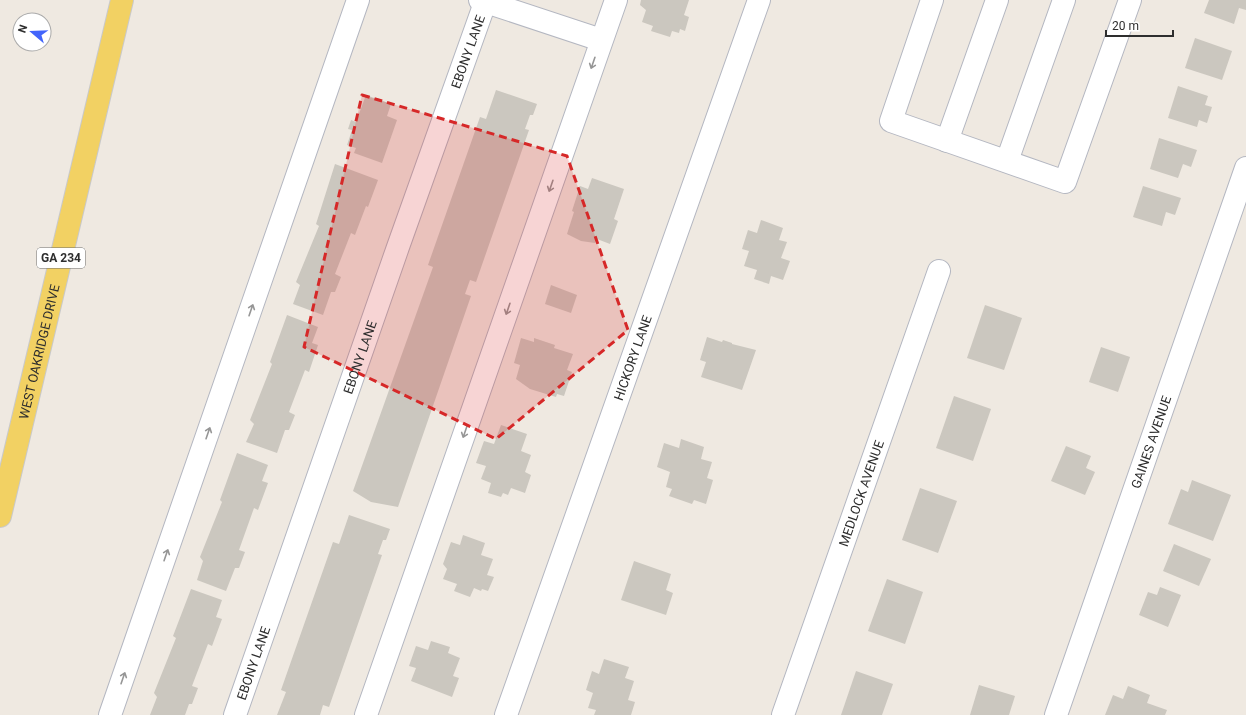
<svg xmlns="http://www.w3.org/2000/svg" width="1246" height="715" font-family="Roboto,sans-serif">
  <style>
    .building { fill: #cbc7bf }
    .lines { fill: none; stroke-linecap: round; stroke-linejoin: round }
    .minor-casing { stroke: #b4b7c1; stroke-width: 24 }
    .major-casing { stroke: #c9c9c9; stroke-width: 24 }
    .minor { stroke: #fff; stroke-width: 22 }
    .major { stroke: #f2d163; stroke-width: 22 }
    .oneway { stroke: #969696 }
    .marked { fill: #d62828; fill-opacity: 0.2; stroke: #d62828; stroke-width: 3; stroke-dasharray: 8 5; stroke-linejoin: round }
    .labels { text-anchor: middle; stroke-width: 3; stroke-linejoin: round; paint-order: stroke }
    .shield { fill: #fff; stroke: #6d6d6d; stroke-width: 1 }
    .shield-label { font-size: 12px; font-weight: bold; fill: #2e2e2e }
    .street-label { font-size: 13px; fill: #2e2e2e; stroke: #fff }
  </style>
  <rect width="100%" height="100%" fill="#efe9e1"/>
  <g class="building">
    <path d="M641 0H689L684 15 689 17 685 31 680 29 679 33 672 31 670 37 651 31 653 26 642 22 646 10 640 5Z"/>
    <path d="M1209 0H1246V10L1239 8 1234 24 1204 13Z"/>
    <path d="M1195 38 1232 51 1222 80 1185 68Z"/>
    <path d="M1178 86 1208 96 1205 105 1212 107 1207 123 1199 120 1197 127 1168 118Z"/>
    <path d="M496 90 537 104 533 115H530L525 129 529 130 476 282 470 280 465 294 471 296 398 507 371 502 353 491 433 267 428 265 480 117 486 119Z"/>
    <path d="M366 95 391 104 387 116 397 120 382 163 354 153 356 148 347 145 352 130 348 129 351 120 356 122Z"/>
    <path d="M1159 138 1197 150 1191 167 1183 164 1178 178 1150 169Z"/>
    <path d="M335 164 378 180 368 207 366 206 355 235 351 233 335 274 341 277 335 292H331L323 315 293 304 300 285 296 282 319 226 316 224Z"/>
    <path d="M592 178 624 189 614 219 618 221 610 244 597 239 595 243 581 241 567 234 574 212 572 211 580 186 588 189Z"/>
    <path d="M1143 186 1181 198 1175 215 1166 212 1162 226 1133 217Z"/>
    <path d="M761 220 783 228 779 240 787 242 781 258 790 261 783 280 771 276 769 284 754 279 757 270 744 266 749 251 742 249 748 230 757 233Z"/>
    <path d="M551 285 577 295 571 313 545 304Z"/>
    <path d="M985 305 1022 318 1004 370 967 358Z"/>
    <path d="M287 315 318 327 312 343 318 345 309 372 305 370 289 412 295 415 289 430H285L277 453 246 442 254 424 250 420 272 364 270 362Z"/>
    <path d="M707 337 722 342 723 340 732 343V344L756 350 742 390 701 377 706 362 700 360Z"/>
    <path d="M521 338 534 342V338L555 345 554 348 573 354 567 370 572 372 564 396 557 394 556 397 530 389 516 379 520 365 514 363Z"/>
    <path d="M1101 347 1130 357 1118 392 1089 382Z"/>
    <path d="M954 396 991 409 973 461 936 448Z"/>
    <path d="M501 425 527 434 521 451 531 455 525 472 531 475 525 493 511 488 508 495 503 493 501 497 488 493 491 483 481 479 486 466 476 463 484 441 494 444Z"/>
    <path d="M681 439 704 447 701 459 712 462 707 478 713 480 706 504 694 500 692 504 669 496 672 489 666 487 670 472 657 467 664 443 679 448Z"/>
    <path d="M1066 446 1091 456 1086 468 1095 472 1085 495 1051 481Z"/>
    <path d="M237 453 268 465 262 481 268 483 258 510 254 508 239 550 245 552 239 568H235L226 591 197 580 203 561 200 557 222 502 220 500Z"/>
    <path d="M1192 480 1231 495 1213 541 1168 524 1181 489 1188 492Z"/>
    <path d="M920 488 957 501 938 553 902 540Z"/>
    <path d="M349 515 390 529 386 540H383L378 554 382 555 329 707 323 705 320 715H277L286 692 281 690 333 542 339 544Z"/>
    <path d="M463 535 485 543 481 555 493 559 487 575 494 577 488 591 482 589 481 591 474 588 470 597 454 591 457 584 443 579 447 569 443 564 451 542 460 545Z"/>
    <path d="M1174 544 1211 559 1199 586 1163 571Z"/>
    <path d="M634 561 671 574 666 590 673 593 666 615 621 600Z"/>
    <path d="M887 579 923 592 905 644 868 631Z"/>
    <path d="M1160 587 1181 595 1168 627 1139 615 1148 592 1157 595Z"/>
    <path d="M191 589 222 600 216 617 222 619 212 646 208 644 192 686 198 688 192 704H189L185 715H150L157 697 154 693 176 638 173 636Z"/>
    <path d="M431 641 450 647 448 653 460 658 453 676 459 678 452 697 411 681 416 668 409 666 416 646 428 650Z"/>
    <path d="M604 659 629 667 625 678 634 681 628 700 635 702 631 715H594L596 710 588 708 593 693 586 690 592 671 599 674Z"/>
    <path d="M856 671 893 684 882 715H841Z"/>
    <path d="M979 685 1015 696 1009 715H970Z"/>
    <path d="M1128 686 1150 695 1147 703 1167 710 1165 715H1105L1113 695 1123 699Z"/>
  </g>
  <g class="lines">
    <g class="minor-casing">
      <g id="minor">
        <path d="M480 0 601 40"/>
        <path d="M932 0 891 121 1065 182 1130 0"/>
        <path d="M947 141 997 0"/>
        <path d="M1007 161 1064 0"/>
        <path d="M110 715 358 0"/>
        <path id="s1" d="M235 715 398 247 486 0"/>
        <path d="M366 715 616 0"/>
        <path id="s2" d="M506 715 759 0"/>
        <path id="s3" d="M783 715 939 271"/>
        <path id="s4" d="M1056 715 1246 168"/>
      </g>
    </g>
    <g class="major-casing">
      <g id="major">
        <path id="s5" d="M0 516 122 0"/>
      </g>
    </g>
    <use href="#minor" class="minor"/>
    <use href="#major" class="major"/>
  </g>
  <defs><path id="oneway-shaft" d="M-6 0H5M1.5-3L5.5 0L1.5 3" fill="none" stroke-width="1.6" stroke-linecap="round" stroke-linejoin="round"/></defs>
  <g class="oneway">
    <use href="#oneway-shaft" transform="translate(593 63) rotate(109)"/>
    <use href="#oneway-shaft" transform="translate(551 186) rotate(109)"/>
    <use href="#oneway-shaft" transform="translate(508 309) rotate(109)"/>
    <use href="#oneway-shaft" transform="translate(251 310) rotate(-71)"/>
    <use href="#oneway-shaft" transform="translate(465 432) rotate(109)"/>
    <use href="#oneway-shaft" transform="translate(208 433) rotate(-71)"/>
    <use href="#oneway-shaft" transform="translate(166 555) rotate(-71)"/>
    <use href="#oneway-shaft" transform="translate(123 678) rotate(-71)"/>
  </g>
  <path class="marked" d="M362 95 567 156 628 330 496 439 304 347Z"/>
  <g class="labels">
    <rect class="shield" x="37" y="248" width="48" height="20" rx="3"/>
    <g class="shield-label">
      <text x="61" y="262">GA 234</text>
    </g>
    <g class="street-label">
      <text dy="5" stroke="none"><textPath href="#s1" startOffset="703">EBONY LANE</textPath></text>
      <text dy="5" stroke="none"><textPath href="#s5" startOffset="169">WEST OAKRIDGE DRIVE</textPath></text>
      <text dy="5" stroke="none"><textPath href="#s1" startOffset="379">EBONY LANE</textPath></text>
      <text dy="5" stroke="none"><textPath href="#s2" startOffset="379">HICKORY LANE</textPath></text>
      <text dy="5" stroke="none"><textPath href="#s4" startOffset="289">GAINES AVENUE</textPath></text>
      <text dy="5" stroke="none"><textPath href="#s3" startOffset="235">MEDLOCK AVENUE</textPath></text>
      <text dy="5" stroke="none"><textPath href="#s1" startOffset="55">EBONY LANE</textPath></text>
    </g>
  </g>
  <g transform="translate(32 32) rotate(289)"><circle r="19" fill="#ffffff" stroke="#ababab"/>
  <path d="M0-3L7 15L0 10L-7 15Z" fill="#4264fb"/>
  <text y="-6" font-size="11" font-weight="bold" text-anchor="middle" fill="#2e2e2e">N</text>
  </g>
  <path d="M1106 30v6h67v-6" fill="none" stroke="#2e2e2e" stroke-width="2"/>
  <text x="1112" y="30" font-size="12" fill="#2e2e2e" stroke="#ffffff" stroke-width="3" paint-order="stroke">20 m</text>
</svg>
